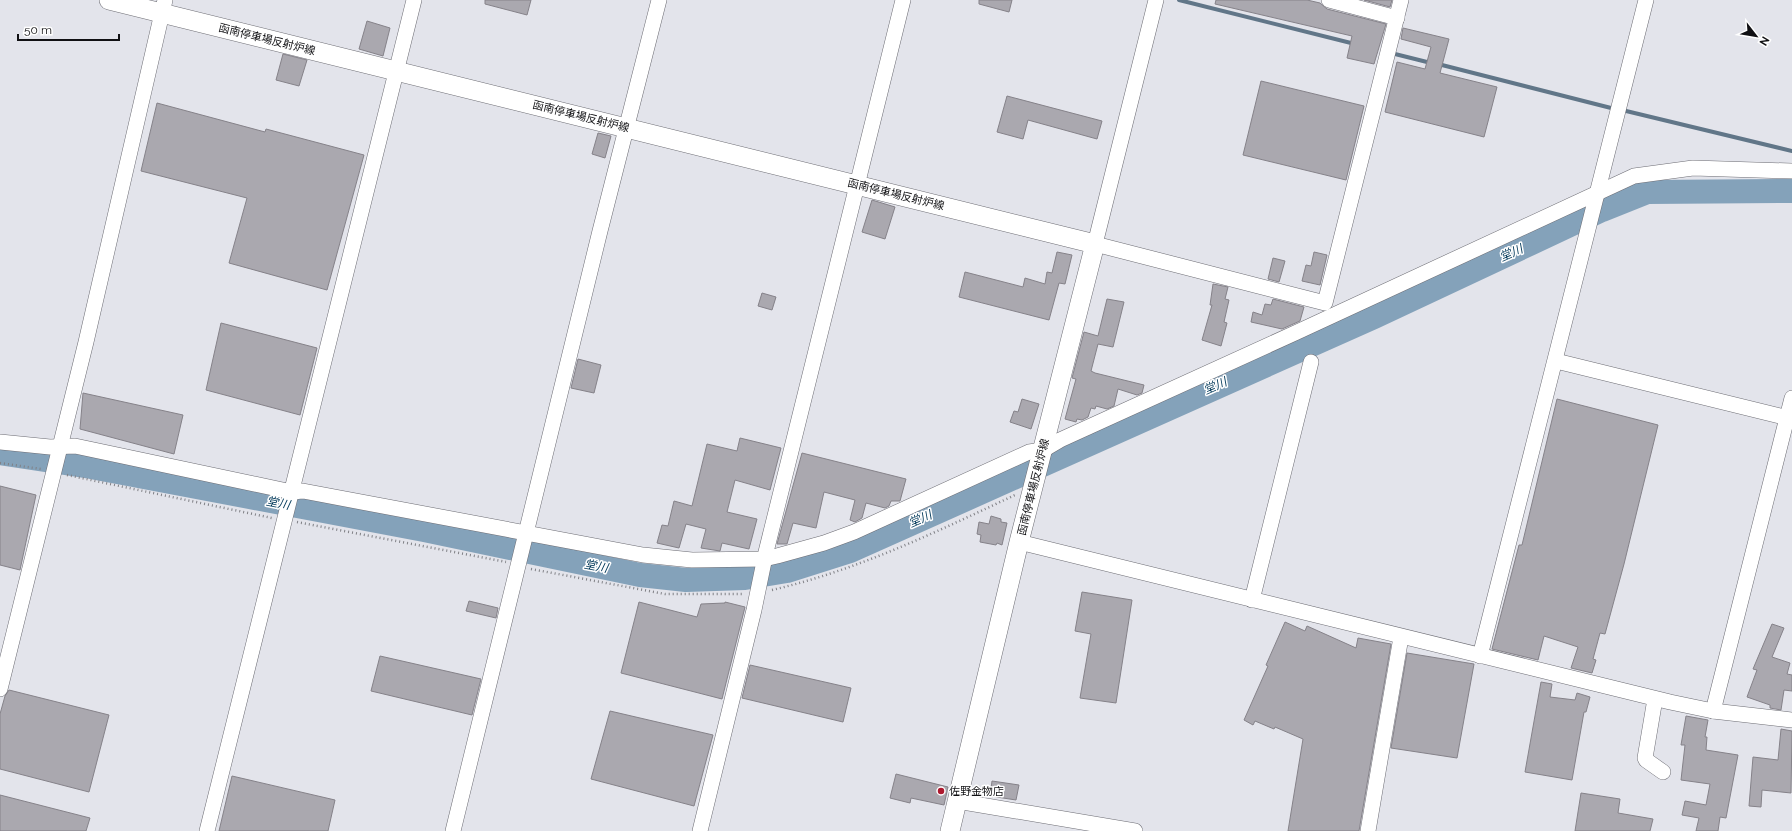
<svg xmlns="http://www.w3.org/2000/svg" width="1792" height="831" font-family="Raleway,'Noto Sans JP',sans-serif">
  <style>
    .lines { fill: none; stroke-linecap: round; stroke-linejoin: round }
    .stream { stroke: #617688; stroke-width: 4 }
    .river { stroke: #84a2ba; stroke-width: 24 }
    .building { fill: #aaa8af; stroke: #858289 }
    .minor-casing { stroke: #6d6d74; stroke-width: 16 }
    .major-casing { stroke: #6d6d74; stroke-width: 20 }
    .path { stroke: #808186; stroke-width: 2.5; stroke-dasharray: 1 3; stroke-linecap: butt }
    .minor { stroke: #fff; stroke-width: 15 }
    .major { stroke: #fff; stroke-width: 19 }
    .poi-dot { fill: #ad182e; stroke: #fff; stroke-width: 1.5 }
    .labels { text-anchor: middle; stroke-width: 3; stroke-linejoin: round; paint-order: stroke }
    .street-label { font-size: 11px; fill: #101013; stroke: #fff }
    .poi-label { font-size: 11px; fill: #101013; stroke: #fff; text-anchor: start }
    .water-label { font-size: 12px; font-style: italic; fill: #003859; stroke: #fff }
  </style>
  <rect width="100%" height="100%" fill="#e3e4eb"/>
  <g class="lines">
    <g class="stream">
      <path d="M1179 0 1355 44"/>
      <path d="M1391 53 1431 63"/>
      <path d="M1438 64 1615 109"/>
      <path d="M1622 110 1792 151"/>
    </g>
    <path class="river" d="M0 453 91 467 424 530 640 575 686 580 745 578 787 571 850 551 1374 317 1602 210 1647 192 1792 191"/>
  </g>
  <g class="building">
    <path d="M485 0H531L527 15 485 4Z"/>
    <path d="M979 0H1012L1009 12 979 4Z"/>
    <path d="M1216 0H1307L1320 3 1327 9 1386 24 1374 64 1347 58 1352 36 1215 4Z"/>
    <path d="M1364 0H1392L1390 7Z"/>
    <path d="M367 21 390 28 383 56 359 49Z"/>
    <path d="M1403 28 1449 39 1440 73 1497 87 1484 137 1385 112 1397 62 1425 69 1431 47 1401 39Z"/>
    <path d="M283 54 307 60 299 86 276 80Z"/>
    <path d="M1261 81 1364 106 1346 180 1243 155Z"/>
    <path d="M1007 96 1102 121 1097 139 1028 120 1023 139 997 132Z"/>
    <path d="M157 103 265 132 266 129 364 155 327 290 229 263 247 198 141 171Z"/>
    <path d="M598 133 611 136 605 158 592 154Z"/>
    <path d="M872 200 895 207 885 239 862 232Z"/>
    <path d="M1057 252 1072 255 1065 284 1059 283 1049 320 959 297 965 272 1023 287 1025 278 1045 284 1047 272 1052 273Z"/>
    <path d="M1314 252 1327 255 1320 285 1302 281 1306 265 1311 266Z"/>
    <path d="M1273 258 1285 261 1279 282 1268 279Z"/>
    <path d="M1213 284 1228 287 1225 299 1229 300 1224 322 1227 323 1221 346 1202 340 1212 305H1210Z"/>
    <path d="M762 293 776 297 772 310 758 306Z"/>
    <path d="M1107 299 1124 302 1113 347 1098 344 1091 371 1095 373 1144 385 1142 393 1137 395 1118 389 1114 406 1107 409 1096 406 1095 409 1091 408 1088 417 1082 420 1077 419 1076 422 1065 419 1076 379 1072 378 1084 332 1098 336Z"/>
    <path d="M1273 299 1304 307 1300 321 1282 329 1251 322 1253 312 1262 315 1265 304 1271 305Z"/>
    <path d="M221 323 317 348 300 415 206 390Z"/>
    <path d="M578 359 601 365 594 393 571 388Z"/>
    <path d="M83 393 183 415 174 454 80 429Z"/>
    <path d="M1022 399 1039 404 1031 429 1010 422 1014 411 1018 412Z"/>
    <path d="M1557 399 1658 425 1624 564 1605 634 1600 633 1593 659 1596 660 1592 673 1571 668 1578 647 1544 636 1538 660 1492 649 1519 545H1522Z"/>
    <path d="M740 438 781 448 770 490 735 480 727 512 757 519 749 549 722 543 720 551 701 548 706 529 686 524 679 548 657 543 662 525 668 526 674 501 692 506 707 444 737 451Z"/>
    <path d="M802 453 906 479 900 501H891L889 506 885 508 866 503 862 518 855 522 850 520 855 500 824 492 816 528 793 523 787 544H777Z"/>
    <path d="M0 486 36 495 20 570 0 565Z"/>
    <path d="M991 516 1001 519V522L1007 523 1002 545 997 543 996 545 980 542 981 535 977 534 979 522 989 524Z"/>
    <path d="M1082 592 1132 600 1116 703 1080 698 1091 634 1075 631Z"/>
    <path d="M469 601 498 608 496 618 466 611Z"/>
    <path d="M639 602 697 617 701 604 725 603V602L745 607 722 699 621 673Z"/>
    <path d="M1285 622 1305 631 1307 626 1356 648 1358 638 1391 644 1359 831H1288L1303 739 1275 727 1274 729 1255 721 1253 725 1244 720 1268 666 1266 665Z"/>
    <path d="M1772 624 1784 628 1772 657 1790 663 1787 674 1792 675V691L1784 690 1781 710 1770 708V705L1747 697 1757 670 1753 669Z"/>
    <path d="M1407 653 1474 664 1457 758 1391 748Z"/>
    <path d="M380 656 481 679 472 715 371 691Z"/>
    <path d="M750 665 851 688 843 722 742 698Z"/>
    <path d="M1541 682 1552 684 1550 697 1575 700 1577 693 1590 697 1586 712H1584L1572 780 1525 772Z"/>
    <path d="M9 690 109 715 89 792 0 769V714L5 696Z"/>
    <path d="M610 711 713 735 694 806 591 779Z"/>
    <path d="M1686 716 1708 720 1705 737H1707L1706 750 1738 755 1726 818 1720 817 1718 831H1696L1699 818 1682 815 1685 801 1706 805 1710 784 1681 780 1685 745H1681Z"/>
    <path d="M1781 729 1792 731 1791 793 1762 790 1761 807 1749 806 1753 757 1778 760Z"/>
    <path d="M896 774 948 787 944 805 911 798 910 803 890 798Z"/>
    <path d="M232 776 335 800 328 831H219Z"/>
    <path d="M992 781 1019 785 1016 800 990 796Z"/>
    <path d="M1581 793 1620 799 1618 813 1653 819 1650 831H1575Z"/>
    <path d="M0 795 90 818 86 831H0Z"/>
  </g>
  <g class="lines">
    <g class="minor-casing">
      <g id="minor">
        <path d="M1156 0 1095 244 1325 303 1401 0"/>
        <path d="M1329 0 1397 18"/>
        <path d="M1556 361 1792 419"/>
        <path d="M0 442 50 447 75 446 292 492 303 491 643 555 692 560 764 559 777 556 824 543 854 532 1029 452 1043 450 1060 440 1295 333 1634 176 1693 168 1792 171"/>
        <path d="M1019 542 1670 702 1713 711 1792 720"/>
        <path d="M1252 600 1311 362"/>
        <path d="M1480 656 1646 0"/>
        <path d="M0 689 86 342 165 0"/>
        <path d="M1655 699 1645 758 1646 760 1663 772"/>
        <path d="M1713 711 1792 398"/>
        <path d="M957 801 1135 831"/>
        <path d="M207 831 414 0"/>
        <path d="M453 831 600 231 659 0"/>
        <path d="M700 831 754 610 766 552 903 0"/>
        <path d="M1368 831 1401 637"/>
      </g>
    </g>
    <g class="major-casing">
      <path id="major" d="M109 0 1095 244 1019 542 950 831"/>
    </g>
    <g class="path">
      <path d="M0 463 41 469"/>
      <path d="M67 475 272 518"/>
      <path d="M297 522 506 562"/>
      <path d="M531 569 665 594H744"/>
      <path d="M772 590C858 570 936 532 1015 495"/>
    </g>
    <use href="#minor" class="minor"/>
    <use href="#major" class="major"/>
  </g>
  <circle class="poi-dot" cx="941" cy="791" r="4"/>
  <g class="labels">
    <g class="street-label">
      <text transform="translate(267 39) rotate(14)" y="4">函南停車場反射炉線</text>
      <text transform="translate(581 116) rotate(14)" y="4">函南停車場反射炉線</text>
      <text transform="translate(896 194) rotate(14)" y="4">函南停車場反射炉線</text>
      <text transform="translate(1033 487) rotate(-76)" y="4">函南停車場反射炉線</text>
    </g>
    <g class="poi-label">
      <text x="949" y="795">佐野金物店</text>
    </g>
    <g class="water-label">
      <text transform="translate(1511 253) rotate(-24)" y="4">堂川</text>
      <text transform="translate(1215 386) rotate(-24)" y="4">堂川</text>
      <text transform="translate(278 503) rotate(11)" y="4">堂川</text>
      <text transform="translate(920 519) rotate(-24)" y="4">堂川</text>
      <text transform="translate(596 566) rotate(11)" y="4">堂川</text>
    </g>
  </g>
  <g transform="translate(1756 36) rotate(121)" stroke="#ffffff" stroke-width="3" paint-order="stroke">
  <path d="M0-3L7 15L0 10L-7 15Z" fill="#101013"/>
  <text y="-6" font-size="11" font-weight="bold" text-anchor="middle" fill="#101013">N</text>
  </g>
  <path d="M18 34v6h101v-6" fill="none" stroke="#101013" stroke-width="2"/>
  <text x="24" y="34" font-size="12" fill="#101013" stroke="#ffffff" stroke-width="3" paint-order="stroke">50 m</text>
</svg>
